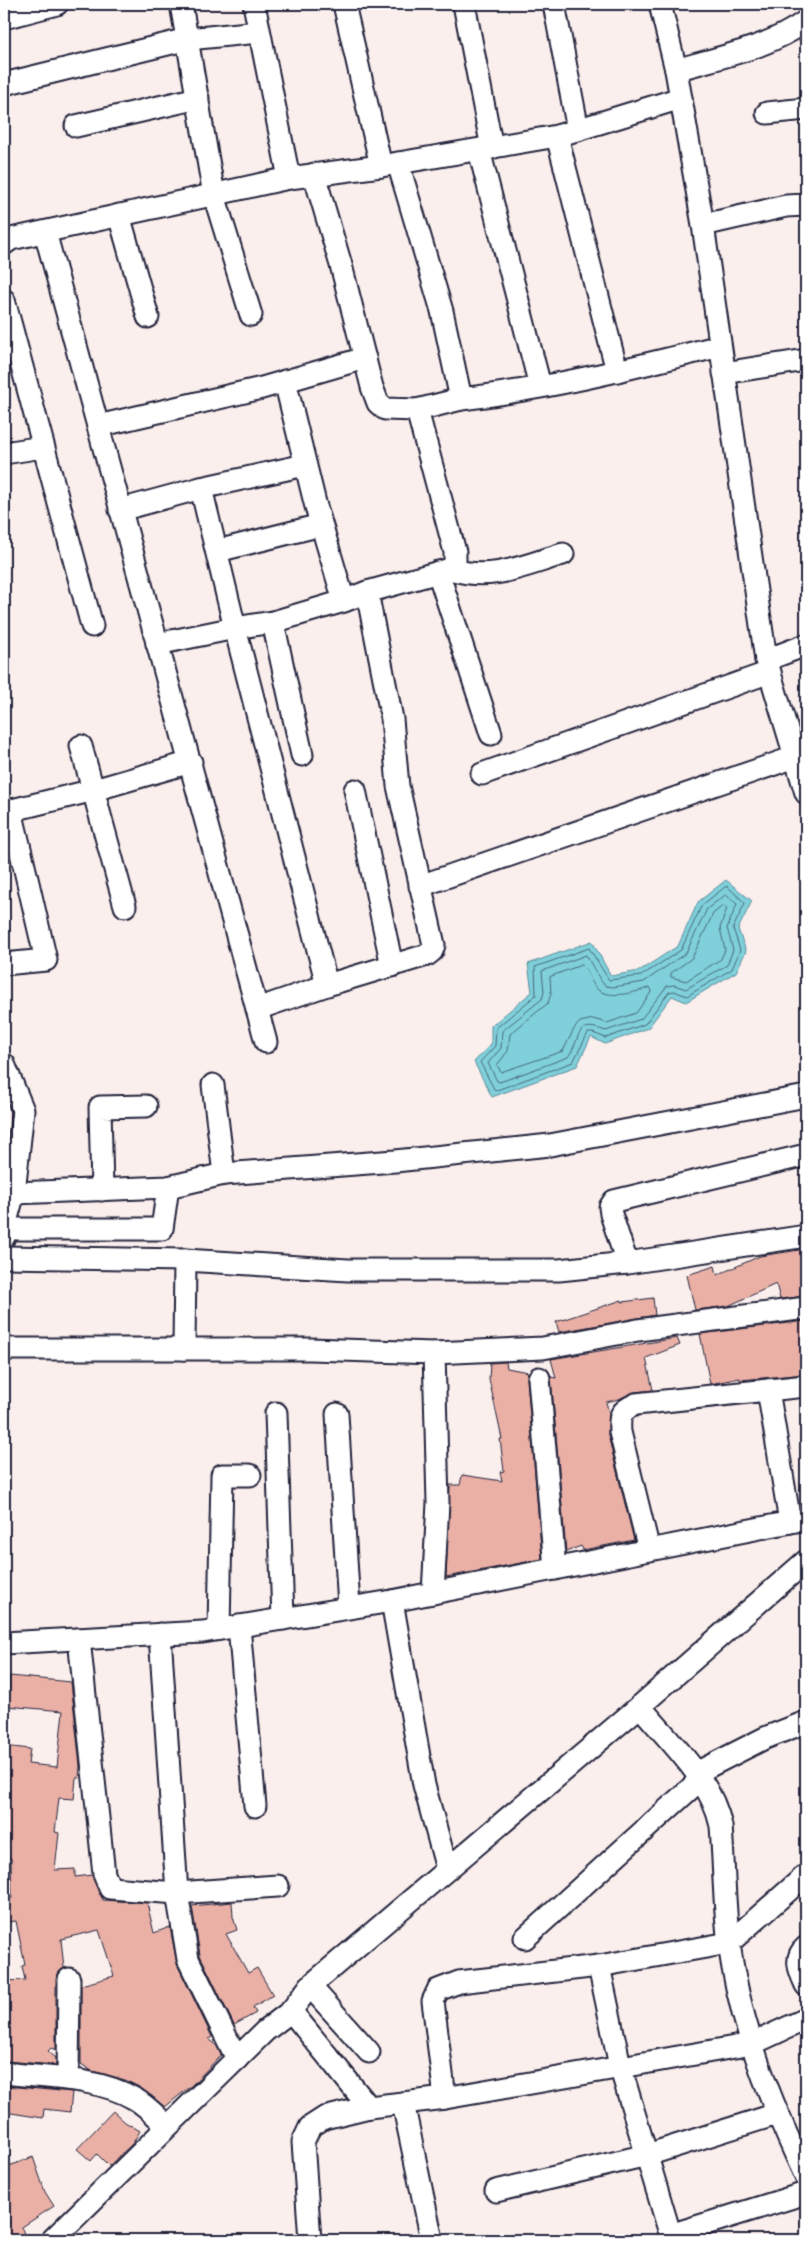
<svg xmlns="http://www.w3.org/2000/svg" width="810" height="2244" font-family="'Indie Flower',sans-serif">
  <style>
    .water { fill: #7fd0da; stroke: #5a8a9a }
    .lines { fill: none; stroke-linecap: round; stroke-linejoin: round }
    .shore { stroke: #47687b; stroke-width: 1 }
    .building { fill: #eab0a6; stroke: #22223b }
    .minor-casing { stroke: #22223b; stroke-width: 25 }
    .minor { stroke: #fff; stroke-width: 21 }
  </style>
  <rect width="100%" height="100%" fill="#fbefed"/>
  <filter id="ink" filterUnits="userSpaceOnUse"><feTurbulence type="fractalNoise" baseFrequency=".02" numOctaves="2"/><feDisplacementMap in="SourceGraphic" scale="10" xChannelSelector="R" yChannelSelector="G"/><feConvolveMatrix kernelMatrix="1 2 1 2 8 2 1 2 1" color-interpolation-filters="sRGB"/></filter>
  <g filter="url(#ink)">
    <path class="water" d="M726 880 752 901 738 929 746 951 736 972 686 1002 672 996 648 1028 605 1044 591 1037 577 1066 492 1097 474 1062 491 1044V1026L532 992 528 964 592 941 611 976 639 971 678 946 698 902Z"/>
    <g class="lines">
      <g class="shore">
        <path d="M728 887 745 903 733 928 740 950 732 969 687 996 674 991 669 992 645 1024 606 1038 593 1033H588L573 1062 497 1090 494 1089 480 1062 495 1046 496 1028 536 995 535 967 589 948 609 980 641 976 681 950 702 905 725 887Z"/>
        <path d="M726 895 737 904 727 928 733 950 727 965 686 989 674 985 667 986 641 1019 606 1031C574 1020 583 1035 568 1057L500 1082 497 1081 488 1063 501 1048 502 1031 542 999 544 992 542 971 586 955 601 981 606 986 613 987 644 982 686 953 707 909Z"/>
        <path d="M723 906 727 908 720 928 725 950 721 959 686 981 671 977V973L692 958 713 914Z"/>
        <path d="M582 965C589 971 590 981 596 988 607 1000 636 993 650 987L652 991 636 1013 607 1023 593 1019 580 1022 574 1029 563 1051 501 1072 497 1065 508 1051 510 1034 548 1003 551 994 550 977Z"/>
      </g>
    </g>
    <g class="building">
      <path d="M806 1249V1296L780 1299 776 1284 728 1306 695 1310 687 1275 715 1266 717 1275 760 1256Z"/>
      <path d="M653 1298 655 1315 559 1332 556 1322 622 1300V1302Z"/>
      <path d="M806 1321V1374L740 1380V1378L710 1384 700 1334Z"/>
      <path d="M677 1338 680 1345 646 1358 653 1390 634 1392 619 1399 606 1402 609 1413 608 1435 634 1540 583 1550 581 1546 566 1552 551 1377 556 1378 551 1359Z"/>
      <path d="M506 1362 507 1368 528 1372 527 1379 542 1559 446 1577 450 1485H460L462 1475 502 1481 500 1472 504 1471 500 1439H502L489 1379 490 1363Z"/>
      <path d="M10 1676 71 1682 80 1766 79 1778H76L74 1799 59 1798 55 1832 59 1833 55 1870 75 1869V1877L92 1875 103 1900 147 1903 154 1933 170 1927 177 1964 212 2037 209 2039 216 2045 221 2055 192 2085 165 2107 141 2088 125 2080 92 2071 81 2064V1985L114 1976 99 1930 61 1939 64 1968 59 1972 56 1979V2050L51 2048 48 2051 56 2058V2065L5 2061 4 1981 25 1980 22 1966 25 1965 16 1921 7 1922 4 1906V1900L12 1898 11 1858H4L6 1832H4V1746L30 1749 28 1764 57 1767 63 1711 7 1706Z"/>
      <path d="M232 1902 233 1917 237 1930 226 1934 248 1973 257 1968 273 1995 253 2007 256 2013 234 2025 200 1955 192 1906Z"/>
      <path d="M6 2086 72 2092 70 2112 44 2109 43 2118 5 2112Z"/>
      <path d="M113 2111 125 2122 140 2131 133 2143 109 2166 97 2154 91 2161 77 2149Z"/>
      <path d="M33 2157 45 2192 54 2206 22 2227 24 2235 9 2240 4 2227 9 2223 4 2211V2168Z"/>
    </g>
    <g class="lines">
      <g class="minor-casing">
        <g id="minor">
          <path d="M181 4 214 195 251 315"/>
          <path d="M254 4 289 178"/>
          <path d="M344 4 381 166"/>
          <path d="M464 4 492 148"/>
          <path d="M554 4 578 130"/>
          <path d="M660 4 676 70 703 225 766 660 806 793"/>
          <path d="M4 18 57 4"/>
          <path d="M676 70C719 57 769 48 806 21"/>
          <path d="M4 84 188 39 259 32"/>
          <path d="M767 113 806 109"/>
          <path d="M76 126 198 98"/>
          <path d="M557 136 617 371"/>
          <path d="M479 150 540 386"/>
          <path d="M398 163 442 311 461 399C549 389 635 367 720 346"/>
          <path d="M314 174 341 265 372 387 378 403 385 409 417 410"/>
          <path d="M119 215 148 317"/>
          <path d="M703 225 786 206 806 205"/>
          <path d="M45 232 266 1042"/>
          <path d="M4 244 11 239 289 178 381 166 557 136 681 98"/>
          <path d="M4 300 92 626"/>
          <path d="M724 373 806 360"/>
          <path d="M285 381 315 503 344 601"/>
          <path d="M98 426 262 388 365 358"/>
          <path d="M4 453 43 447"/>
          <path d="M201 488 235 628 273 622 344 601 367 592 450 569 455 566V552L417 410 461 399"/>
          <path d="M120 510 201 488 305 465"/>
          <path d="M217 551 321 525"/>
          <path d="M450 569C492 582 522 566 563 554"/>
          <path d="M438 572 491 734"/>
          <path d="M273 622 302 755"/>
          <path d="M157 644 235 628 327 985 427 955 432 951 434 945 398 786 392 719 367 592"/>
          <path d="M766 660 806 645"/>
          <path d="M81 746 125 906"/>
          <path d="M482 774 770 672"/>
          <path d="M355 790 392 966"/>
          <path d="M4 812 94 790 191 762"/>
          <path d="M420 886 795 757"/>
          <path d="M4 964 46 960 11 810"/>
          <path d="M257 1009 327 985"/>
          <path d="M4 1064 23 1110 14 1193 4 1229V1237"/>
          <path d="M213 1085 224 1174"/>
          <path d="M102 1190 100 1107 146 1106"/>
          <path d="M14 1193 168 1187 224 1174 395 1161 550 1145 806 1096"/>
          <path d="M4 1229H162L168 1187"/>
          <path d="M4 1257 185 1260 348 1270H559L627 1263 806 1236"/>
          <path d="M627 1263 611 1214 610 1207 614 1201 806 1155"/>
          <path d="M4 1349H310L434 1353 543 1348 638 1330 806 1308"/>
          <path d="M184 1349 185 1260"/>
          <path d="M539 1378 555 1569"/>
          <path d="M768 1390 790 1522"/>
          <path d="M276 1413 283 1619"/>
          <path d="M337 1414 349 1607"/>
          <path d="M649 1550 620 1432C619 1415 620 1411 636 1404L806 1386"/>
          <path d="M433 1593 438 1503 434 1353"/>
          <path d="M392 1601 424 1785 447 1869"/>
          <path d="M239 1626 255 1806"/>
          <path d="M219 1629 222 1475H250"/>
          <path d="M160 1634 177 1893 188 1959 237 2059"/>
          <path d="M79 1639 104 1874 110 1888 177 1893 278 1886"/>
          <path d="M4 1643 203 1632 392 1601 806 1519"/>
          <path d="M640 1706C670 1743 711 1778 721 1826 724 1865 724 1905 729 1944 741 2029 770 2100 806 2177"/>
          <path d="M696 1773 765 1738 806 1722"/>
          <path d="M525 1938 701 1779"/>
          <path d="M806 1947C793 1958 800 1972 806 1985"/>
          <path d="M599 1966 620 2066 672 2240"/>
          <path d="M310 1986 369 2052"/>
          <path d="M291 2011 369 2107"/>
          <path d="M4 2073C45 2078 98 2077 135 2099 146 2105 157 2117 167 2126"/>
          <path d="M68 2079 69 1979"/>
          <path d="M445 2098 433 2001 438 1990 459 1982 599 1966 729 1943 806 1875"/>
          <path d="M403 2103 432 2240"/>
          <path d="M496 2191 647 2155 777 2114"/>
          <path d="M670 2235 806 2193"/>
          <path d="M52 2240 265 2031 291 2011 310 1986 640 1706 806 1561"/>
          <path d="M310 2240 303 2142 310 2127 324 2118 369 2107 445 2098 752 2044 806 2019"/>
        </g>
      </g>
      <use href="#minor" class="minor"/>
    </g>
  </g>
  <rect width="810" height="2244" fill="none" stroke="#fff" stroke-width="20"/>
  <rect x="10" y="10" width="790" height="2224" fill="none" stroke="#22223b" stroke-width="2" filter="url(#ink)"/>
</svg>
